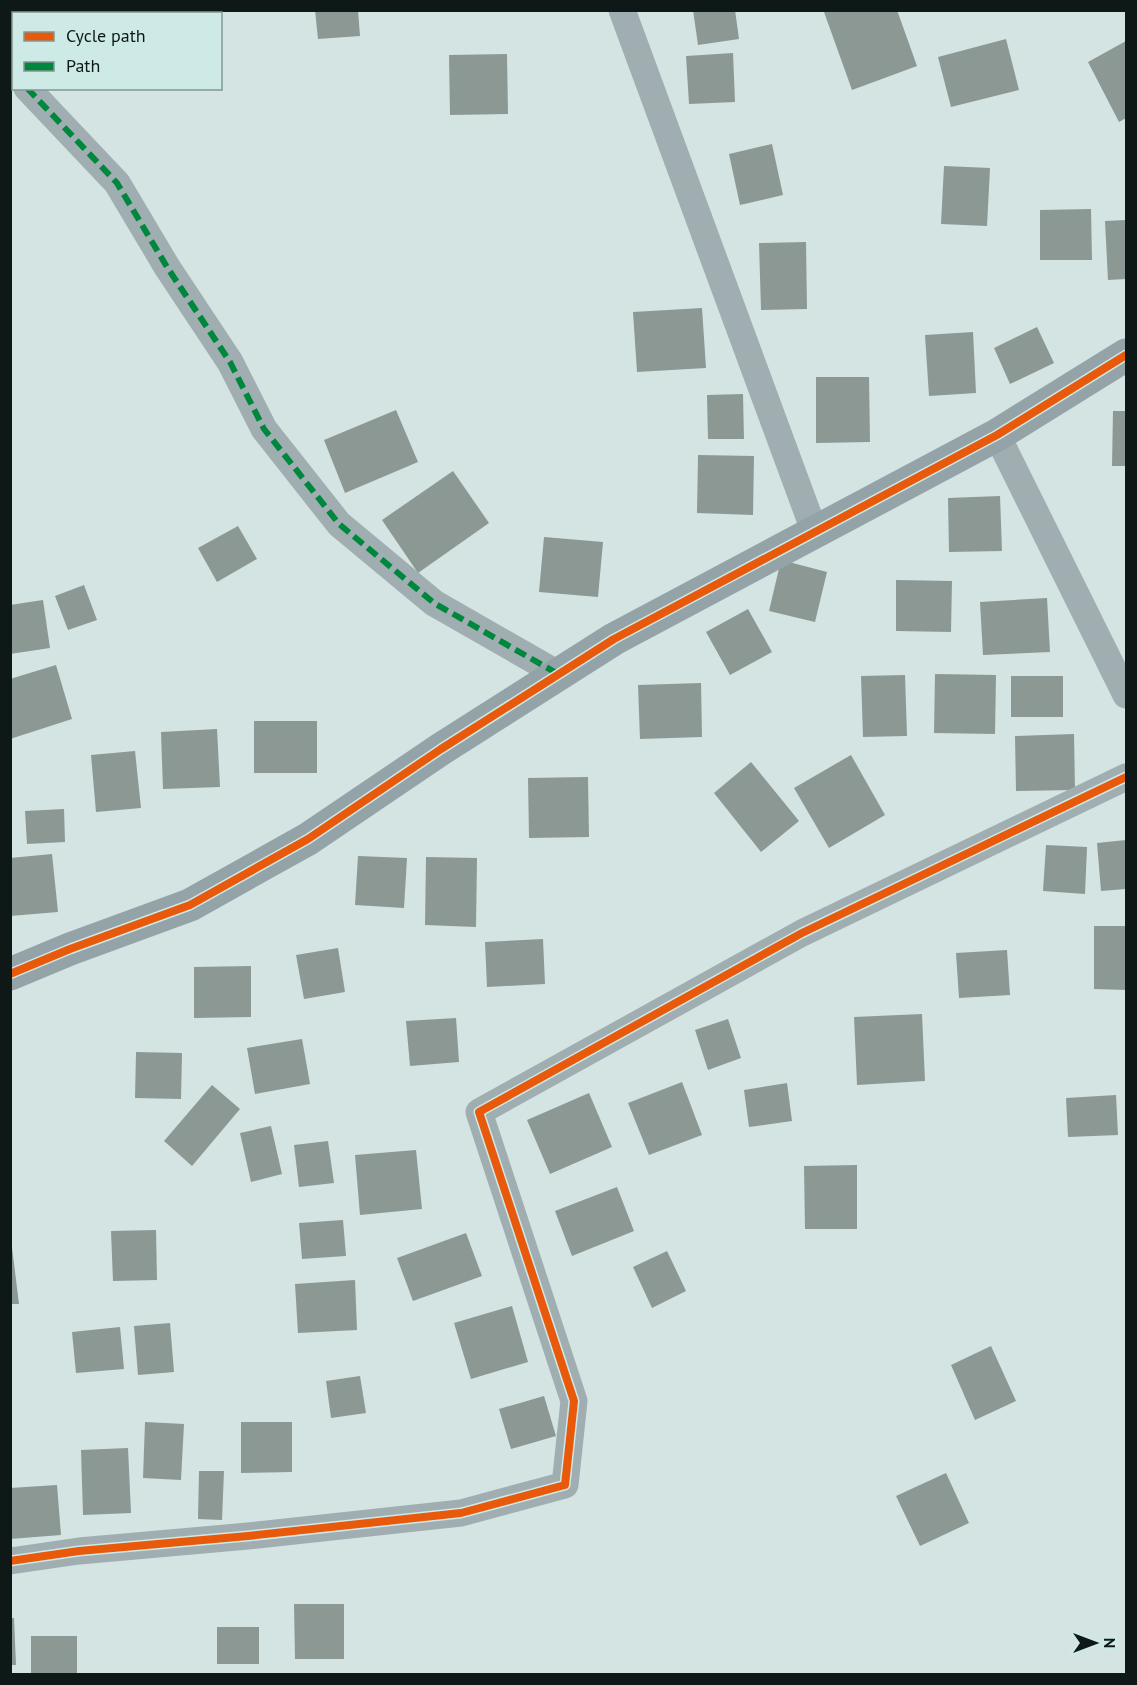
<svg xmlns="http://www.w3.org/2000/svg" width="1137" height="1685" font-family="'PT Sans',sans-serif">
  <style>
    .building { fill: #8c9894 }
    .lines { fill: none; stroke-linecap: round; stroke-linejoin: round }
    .street { stroke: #a0aeb2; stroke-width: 27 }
    .secondary { stroke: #93a3a8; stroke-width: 33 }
    .quiet { stroke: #00873e; stroke-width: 6; stroke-dasharray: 12 6; stroke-linecap: butt }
    .cycleway-casing { stroke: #ceeae7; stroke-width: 11 }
    .cycleway { stroke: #e8590c; stroke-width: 8 }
  </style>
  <rect width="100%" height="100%" fill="#d4e4e2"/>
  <g class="building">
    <path d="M315 10H358L360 36 318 39Z"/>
    <path d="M693 10H735L739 39 698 45Z"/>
    <path d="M828 10H897L917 66 852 90 824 12Z"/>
    <path d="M1006 39 1019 90 951 107 938 57Z"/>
    <path d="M1126 41V118L1119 122 1088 62Z"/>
    <path d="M733 53 735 102 689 104 686 56Z"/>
    <path d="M507 54 508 114 450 115 449 55Z"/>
    <path d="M772 144 783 195 740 205 729 154Z"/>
    <path d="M944 166 990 168 987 226 941 224Z"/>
    <path d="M1091 209 1092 260H1040V210Z"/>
    <path d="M1126 220V279L1108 280 1105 221Z"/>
    <path d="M806 242 807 309 761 310 759 243Z"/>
    <path d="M702 308 706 368 637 372 633 312Z"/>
    <path d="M1037 327 1054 363 1010 384 994 348Z"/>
    <path d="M973 332 976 393 929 396 925 335Z"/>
    <path d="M816 377H869L870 442 816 443Z"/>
    <path d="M743 394 744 439H708L707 395Z"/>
    <path d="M396 410 418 462 345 493 324 440Z"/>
    <path d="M1113 411H1126V466H1112Z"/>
    <path d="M698 455 754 456 753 515 697 513Z"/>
    <path d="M453 471 489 523 418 573 382 520Z"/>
    <path d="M1000 496 1002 551 949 552 948 498Z"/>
    <path d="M238 526 257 559 217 582 198 548Z"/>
    <path d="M544 537 603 542 598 597 539 592Z"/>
    <path d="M781 560 827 572 815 622 769 611Z"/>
    <path d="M896 580 952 581 951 632 896 631Z"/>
    <path d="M84 585 97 620 68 630 55 596Z"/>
    <path d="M1047 598 1050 652 983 655 980 602Z"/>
    <path d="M43 600 50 648 10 654V605Z"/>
    <path d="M748 609 772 652 730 675 706 632Z"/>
    <path d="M56 665 72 719 10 739V679Z"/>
    <path d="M935 674 996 675 995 734 934 733Z"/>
    <path d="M905 675 907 736 863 737 861 676Z"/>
    <rect x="1011" y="676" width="52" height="41"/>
    <path d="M701 683 702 737 640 739 638 685Z"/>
    <rect x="254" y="721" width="63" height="52"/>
    <path d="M217 729 220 787 163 789 161 732Z"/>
    <path d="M1074 734 1075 790 1016 791 1015 736Z"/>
    <path d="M135 751 141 808 96 812 91 755Z"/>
    <path d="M851 755 885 815 829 848 794 788Z"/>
    <path d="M751 762 799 821 761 852 714 793Z"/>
    <path d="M588 777 589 837 529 838 528 778Z"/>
    <path d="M64 809 65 842 27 844 25 811Z"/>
    <path d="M1126 840V889L1101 891 1097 843Z"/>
    <path d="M1046 845 1087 847 1085 894 1043 891Z"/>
    <path d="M52 854 58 912 10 916V858Z"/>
    <path d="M358 856 407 858 404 908 355 905Z"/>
    <path d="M426 857 477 858 476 927 425 925Z"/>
    <path d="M1094 926H1126V990L1094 989Z"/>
    <path d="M543 939 545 984 487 987 485 942Z"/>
    <path d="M338 948 345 992 304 999 296 955Z"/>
    <path d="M1007 950 1010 995 959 998 956 953Z"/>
    <path d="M251 966V1017L194 1018V967Z"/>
    <path d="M922 1014 925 1081 857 1085 854 1017Z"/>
    <path d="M456 1018 459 1062 410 1066 406 1021Z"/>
    <path d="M728 1019 741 1058 708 1070 695 1030Z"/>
    <path d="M302 1039 310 1084 255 1094 247 1048Z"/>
    <path d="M136 1052 182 1053 181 1099 135 1098Z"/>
    <path d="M682 1082 702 1135 649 1155 628 1103Z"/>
    <path d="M787 1083 792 1121 749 1127 744 1090Z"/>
    <path d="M212 1085 240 1109 192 1166 164 1141Z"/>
    <path d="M589 1093 612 1147 550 1174 527 1120Z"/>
    <path d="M1116 1095 1118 1135 1068 1137 1066 1098Z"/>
    <path d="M271 1126 282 1174 251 1182 240 1133Z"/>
    <path d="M328 1141 334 1183 299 1187 294 1145Z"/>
    <path d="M416 1150 422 1209 360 1215 355 1155Z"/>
    <path d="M857 1165V1229H805L804 1166Z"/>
    <path d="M617 1187 634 1231 572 1256 555 1211Z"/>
    <path d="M343 1220 346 1256 302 1259 299 1223Z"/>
    <path d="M156 1230 157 1280 113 1281 111 1231Z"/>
    <path d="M10 1231 19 1304H10Z"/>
    <path d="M466 1233 482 1276 413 1301 397 1258Z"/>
    <path d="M667 1251 686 1291 652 1308 633 1267Z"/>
    <path d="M355 1280 357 1330 298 1333 295 1284Z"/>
    <path d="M512 1306 528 1362 471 1379 454 1323Z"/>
    <path d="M170 1323 174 1372 138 1375 134 1326Z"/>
    <path d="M120 1327 124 1369 76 1373 72 1332Z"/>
    <path d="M991 1346 1016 1401 975 1420 951 1365Z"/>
    <path d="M360 1376 366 1413 331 1418 326 1381Z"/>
    <path d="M544 1396 556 1436 511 1449 499 1409Z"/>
    <path d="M145 1422 184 1424 181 1480 143 1478Z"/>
    <path d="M241 1422H292V1472L241 1473Z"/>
    <path d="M128 1448 131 1513 83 1515 81 1450Z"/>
    <path d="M199 1471H224L222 1520 198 1519Z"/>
    <path d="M946 1473 969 1523 920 1546 896 1496Z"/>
    <path d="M57 1485 61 1535 10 1539V1488Z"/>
    <path d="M294 1604H344V1659H295Z"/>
    <path d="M10 1618H14L16 1665H10Z"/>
    <rect x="217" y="1627" width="42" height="37"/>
    <rect x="31" y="1636" width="46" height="38"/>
  </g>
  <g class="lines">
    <g class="street">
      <path d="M622 10 815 533"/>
      <path d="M10 66 14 70"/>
      <path d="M27 88 117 183 167 267 230 362 264 429 339 524 434 603 558 674"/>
      <path d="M997 435 1126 695"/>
      <path d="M10 1561 79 1551 248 1536 461 1513 565 1485 574 1401 479 1112 802 933 1126 777"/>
    </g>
    <path class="secondary" d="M10 974 70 949 190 905 308 839 441 749 614 639 997 435 1126 355"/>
    <g class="quiet">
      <path d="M10 66 14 70"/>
      <path d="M27 88 117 183 167 267 230 362 264 429 339 524 434 603 558 674"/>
    </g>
    <g class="cycleway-casing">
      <g id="cycleway">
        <path d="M10 974 70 949 190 905 308 839 441 749 614 639 997 435 1126 355"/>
        <path d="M10 1561 79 1551 248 1536 461 1513 565 1485 574 1401 479 1112 802 933 1126 777"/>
      </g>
    </g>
    <use href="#cycleway" class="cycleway"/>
  </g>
  <rect width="1137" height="1685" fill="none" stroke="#0e1817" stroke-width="24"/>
  <rect x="12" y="12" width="210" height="78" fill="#ceeae7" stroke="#819694" stroke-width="1.5"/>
  <rect x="24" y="32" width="30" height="9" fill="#e8590c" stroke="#819694" stroke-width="1.5"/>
  <text x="66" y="42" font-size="18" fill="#0e1817">Cycle path</text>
  <rect x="24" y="62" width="30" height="9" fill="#00873e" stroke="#819694" stroke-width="1.5"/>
  <text x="66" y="72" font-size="18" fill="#0e1817">Path</text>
  <g transform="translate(1095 1643) rotate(90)" stroke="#ceeae7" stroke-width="4.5" paint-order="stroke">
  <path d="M0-4.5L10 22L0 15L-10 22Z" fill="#0e1817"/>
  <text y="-9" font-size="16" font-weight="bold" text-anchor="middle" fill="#0e1817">N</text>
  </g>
</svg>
